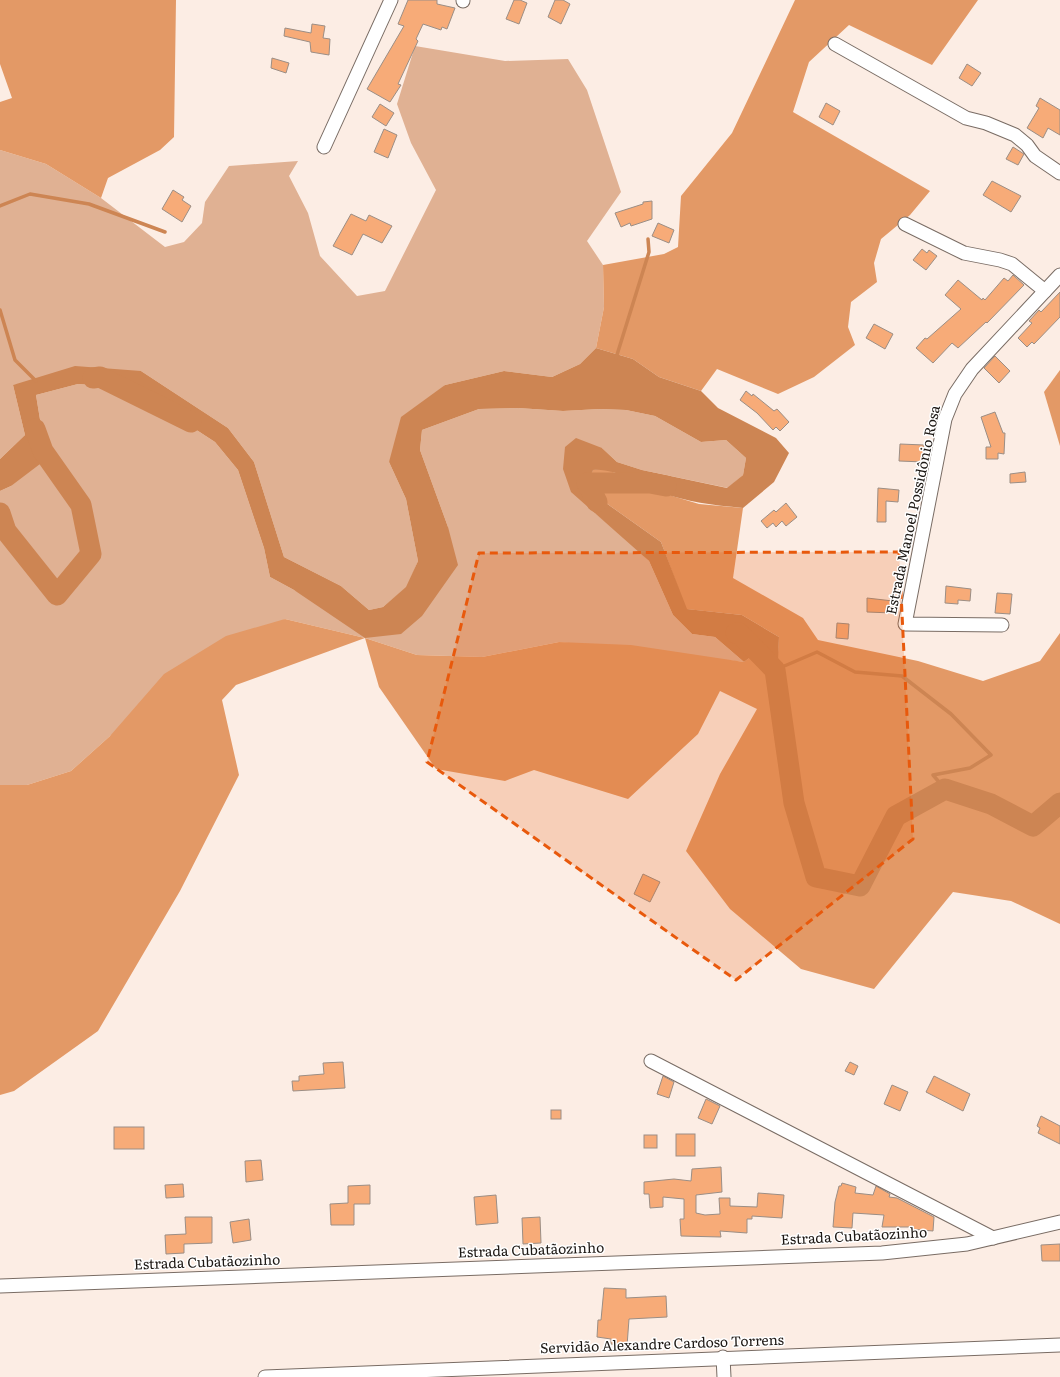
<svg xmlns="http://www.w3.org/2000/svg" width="1060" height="1377" font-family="Literata,serif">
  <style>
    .green { fill: #e0b193 }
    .forest { fill: #e39966 }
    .water { fill: #cd8553 }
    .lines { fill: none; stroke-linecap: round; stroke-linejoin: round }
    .stream { stroke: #cd8553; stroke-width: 3.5 }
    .river { stroke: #cd8553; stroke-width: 21 }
    .building { fill: #f7ab78; stroke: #9b8e85 }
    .street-casing { stroke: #796c64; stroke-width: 15 }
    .street { stroke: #fff; stroke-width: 13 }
    .marked { fill: #e8590c; fill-opacity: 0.2; stroke: #e8590c; stroke-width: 3; stroke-dasharray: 8 5; stroke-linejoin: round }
    .labels { text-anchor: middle; stroke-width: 3; stroke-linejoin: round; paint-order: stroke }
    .street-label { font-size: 14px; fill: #1c1713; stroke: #fff }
  </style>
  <rect width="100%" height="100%" fill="#fcede4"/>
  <g class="green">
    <path d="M415 46 505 61 568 59 587 90 621 192 587 241 603 265 604 307 596 348 580 364 552 377 504 371 445 385 389 462 406 499 418 561 407 587 383 607 369 610 341 586 284 557 254 462 228 428 141 371 13 385 25 435 0 459V150L46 164 101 198 165 247 184 242 202 223 205 202 229 166 298 161 289 176 308 213 320 256 357 296 385 291 436 190 411 143 397 104Z"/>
    <path d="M78 384 132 388 215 442 238 470 264 548 270 577 294 590 401 633 448 527 420 450 422 430 479 409 518 408 563 411 600 409 626 410 655 416 701 442 726 440 746 458 743 475 728 488 642 470 617 462 602 448 595 513 625 538 649 561 673 615 692 634 715 637 744 662 559 642 482 657 417 655 365 638 285 619 110 736 71 771 27 785H0V491L11 486 43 438 36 395Z"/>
  </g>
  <g class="forest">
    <path d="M0 0H176L174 137 160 150 108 178 101 198 46 164 0 150V102L12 98 0 64Z"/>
    <path d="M795 0H978L932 65 849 25 809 62 793 112 930 191 910 215 881 239 874 263 877 282 851 302 848 327 855 345 814 377 778 394 717 369 701 391 659 377 633 359 596 348 604 307 603 265 664 254 678 247 681 196 732 133Z"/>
    <path d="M1060 370V446L1044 392Z"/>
    <path d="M606 469 659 492 699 504 743 508 733 578 803 618 818 640 918 661 983 681 1040 661 1060 633V924L1011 901 953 892 874 989 801 969 730 909 686 851 720 774 757 709 720 691 698 734 628 799 534 770 505 781 436 769 379 687 365 638 236 685 222 700 239 775 180 891 98 1031 14 1091 0 1095V785H27L71 771 110 736 164 674 226 636 285 619 365 638 417 655 482 657 559 642 631 645 744 662 762 647 776 683 779 637 742 615 686 609 661 542 606 503 590 477 593 470Z"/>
  </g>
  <path class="water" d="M596 348 633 359 659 377 701 391 718 408 776 438 789 453 774 482 743 508C712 505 688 502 659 492 637 484 616 468 593 470L590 477 606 503 661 542 687 609 742 615 779 637 777 685 762 648 744 662 715 637 692 634 673 615 649 561 571 492 563 469 565 447 576 438 602 448 617 462 642 470 727 488 743 475 746 458 726 440 701 442 655 416 626 410 600 409 563 411 518 408 479 409 422 430 420 450 448 527 458 565 422 616 401 634 365 638 294 590 270 577 264 548 238 470 215 442 132 388 78 384 36 395 43 438 51 448 40 464 11 486 0 491V459L25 435 13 385 75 366 141 371 228 428 254 462 284 557 341 586 369 610 383 607 406 587 418 561 406 499 389 462 401 417 445 385 504 371 552 377 580 364Z"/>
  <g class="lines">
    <g class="stream">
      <path d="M0 206 30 194 89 204 165 232"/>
      <path d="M0 310 15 360 36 381"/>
      <path d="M616 358 649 252 648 239"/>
      <path d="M775 670 817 652 855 672 902 676 951 714 991 755 970 768 933 775 945 789"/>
    </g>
    <g class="river">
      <path d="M93 378 100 377 191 422"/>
      <path d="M597 502 587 483H650L666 486"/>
      <path d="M0 513 6 531 57 595 91 554 81 505 43 451 35 429"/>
      <path d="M736 633H739L775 670 794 803 816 877 860 886 896 816 945 789 991 804 1033 826 1060 803"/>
    </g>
  </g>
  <g class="building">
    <path d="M408 0H437V4L455 8 447 29 442 27 441 30 423 24 416 39 418 41 398 84 401 85 390 102 367 89 404 26 398 24Z"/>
    <path d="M514 0H520L527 3 519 24 506 19Z"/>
    <path d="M555 0H563L570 4 561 24 548 17Z"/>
    <path d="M312 24 325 26 323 38 330 39 329 55 311 52 310 42 284 36 285 28 311 33Z"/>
    <path d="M272 58 289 63 286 73 271 68Z"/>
    <path d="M967 64 981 73 972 86 959 78Z"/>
    <path d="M1040 98 1060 110V135L1048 128 1043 138 1027 128 1039 108 1036 106Z"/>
    <path d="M826 103 840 111 833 125 819 117Z"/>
    <path d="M380 104 394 113 386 126 372 117Z"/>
    <path d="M384 129 397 135 388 158 374 152Z"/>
    <path d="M1013 147 1024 154 1018 165 1006 159Z"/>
    <path d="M992 181 1021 196 1011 212 983 195Z"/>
    <path d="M173 190 184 197 182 200 191 206 182 222 162 209Z"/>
    <path d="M652 201V219L631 226 630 223 621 227 615 213 643 204V202Z"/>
    <path d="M351 214 366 221 369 215 392 226 382 243 363 234 352 255 333 246Z"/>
    <path d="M658 223 674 230 669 243 652 236Z"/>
    <path d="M922 249 927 253 929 250 937 256 926 270 913 260Z"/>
    <path d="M1013 275 1024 285 987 323 986 322 958 348 952 343 933 363 916 348 925 338 927 339 961 309 945 295 958 280 982 300 983 298 985 300 1004 278 1008 281Z"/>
    <path d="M1060 292V317L1034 344 1032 342 1027 347 1018 338 1032 323 1029 321 1039 310 1041 312Z"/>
    <path d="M874 324 893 334 885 349 866 338Z"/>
    <path d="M995 356 1010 371 999 383 984 368Z"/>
    <path d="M746 391 752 396 753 394 774 411 777 409 789 422 780 431 776 427 773 430 757 413 740 400Z"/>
    <path d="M995 412 1003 433H1005L1004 454 998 453V459H986V447H991L981 417Z"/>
    <path d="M900 444 924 445V462L899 461Z"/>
    <path d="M1025 472 1026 482 1010 483V474Z"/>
    <path d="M878 488 899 490 898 502 886 501V522H877Z"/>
    <path d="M786 503 797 517 786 526 782 521 776 527 773 523 767 528 761 521 774 510 776 512Z"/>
    <path d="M946 586 971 589 970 601 958 600V604L945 603Z"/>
    <path d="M997 593 1012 594 1010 614 995 613Z"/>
    <path d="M867 598 893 601V613L867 612Z"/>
    <path d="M837 623 849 624 848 639 836 638Z"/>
    <path d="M643 874 660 882 650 902 634 894Z"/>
    <path d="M343 1062 345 1088 293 1091 292 1081H299V1076L324 1074 323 1063Z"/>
    <path d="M850 1062 858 1066 854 1075 845 1071Z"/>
    <path d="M663 1076 674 1082 669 1098 657 1094Z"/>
    <path d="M934 1076 970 1094 963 1111 926 1092Z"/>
    <path d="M892 1085 908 1092 900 1111 884 1104Z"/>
    <path d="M706 1099 720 1106 712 1124 698 1118Z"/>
    <rect x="551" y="1110" width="10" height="9"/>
    <path d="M1041 1116 1060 1126V1144L1038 1133 1040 1128 1037 1126Z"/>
    <rect x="114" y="1127" width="30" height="22"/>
    <rect x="676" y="1134" width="19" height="22"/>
    <rect x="644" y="1135" width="13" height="13"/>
    <path d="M261 1160 263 1180 246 1182 245 1161Z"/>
    <path d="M721 1167 722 1192 696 1195V1213L705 1215 720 1214 719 1198H730V1206L757 1207 758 1193 784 1195 782 1218 752 1216V1219H747V1233L720 1231 721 1237 681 1236 680 1219H684V1199L663 1197V1207L650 1208 649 1194H644V1182L674 1179 691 1181 692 1169Z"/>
    <path d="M842 1183 856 1187 855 1193 873 1195 876 1186 890 1194 889 1197 897 1198 934 1217 933 1231 910 1229V1227H882L884 1215 853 1213 852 1228 833 1227 835 1202 839 1186H841Z"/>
    <path d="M183 1184 184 1197 166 1198 165 1185Z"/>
    <path d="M370 1185V1204H354V1225H331L330 1204 348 1203V1186Z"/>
    <path d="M496 1195 498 1223 476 1225 474 1197Z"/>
    <path d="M185 1217H212V1243L184 1244V1253L166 1254 165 1235 186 1234Z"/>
    <path d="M540 1217 541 1243 523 1244 522 1218Z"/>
    <path d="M249 1219 251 1240 233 1243 230 1222Z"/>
    <path d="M1060 1244V1261H1042L1041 1245Z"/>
    <path d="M604 1288 626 1289V1298L666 1296 667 1317 629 1319 627 1346 611 1344V1339L597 1337 598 1320H601Z"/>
  </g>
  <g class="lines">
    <g class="street-casing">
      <g id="street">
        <path d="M463 1V0"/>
        <path d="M835 44 966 118 986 123 1015 135 1027 145 1035 156 1060 173"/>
        <path d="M324 147 391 0"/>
        <path d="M905 224 964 253 1000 260 1012 264 1045 291"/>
        <path d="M1002 625 905 624 945 419 955 394 972 369 1060 275"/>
        <path d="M651 1061 993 1238"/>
        <path d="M0 1286 882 1253 967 1244 1060 1222"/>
        <path d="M723 1357 724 1377"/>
        <path d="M265 1377 1060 1345"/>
      </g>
    </g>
    <use href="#street" class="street"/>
  </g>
  <path class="marked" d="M899 552 913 839 736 980 427 762 479 553Z"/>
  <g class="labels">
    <g class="street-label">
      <text transform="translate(913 510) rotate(-78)" y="5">Estrada Manoel Possidônio Rosa</text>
      <text transform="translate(854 1236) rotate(-3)" y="5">Estrada Cubatãozinho</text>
      <text transform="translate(531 1250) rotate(-2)" y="5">Estrada Cubatãozinho</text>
      <text transform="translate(207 1262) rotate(-2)" y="5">Estrada Cubatãozinho</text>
      <text transform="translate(662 1344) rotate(-2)" y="5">Servidão Alexandre Cardoso Torrens</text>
    </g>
  </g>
</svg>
